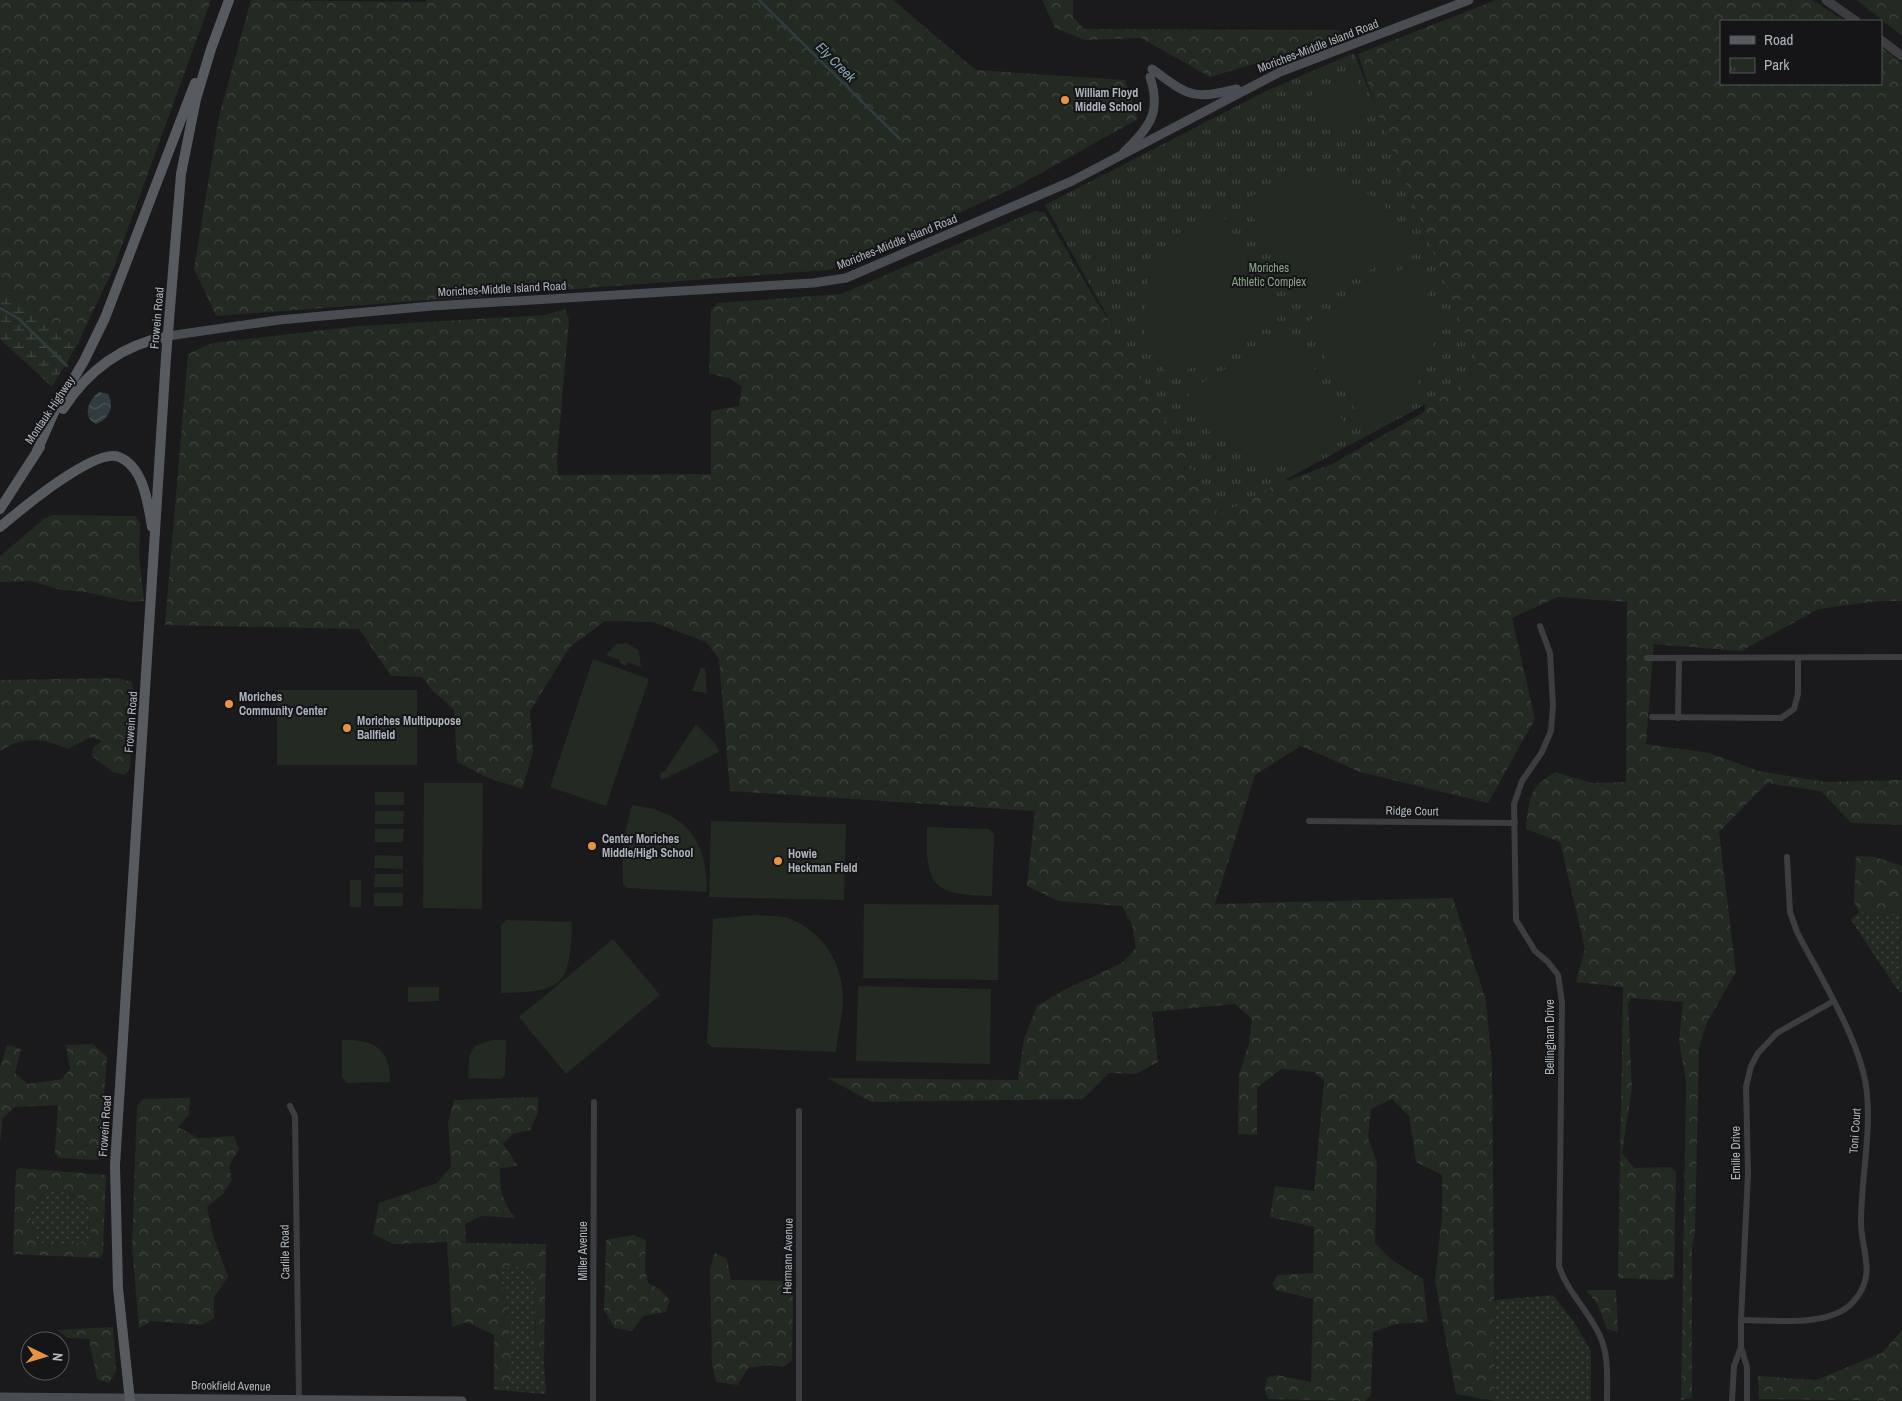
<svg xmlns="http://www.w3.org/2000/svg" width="1902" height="1401" font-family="'Archivo Narrow',sans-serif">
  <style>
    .grass { fill: url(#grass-dots) }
    .forest { fill: url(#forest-crowns); fill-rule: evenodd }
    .wetland { fill: url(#wetland-marsh) }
    .park { fill: url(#park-tufts) }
    .pitch { fill: #222a22 }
    .water { fill: url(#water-waves) }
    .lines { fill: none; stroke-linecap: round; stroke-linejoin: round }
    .stream { stroke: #303c3f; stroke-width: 2.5 }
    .minor { stroke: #3b3d41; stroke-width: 6 }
    .tertiary { stroke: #3b3d41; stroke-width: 9 }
    .secondary { stroke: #494c51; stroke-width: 9 }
    .primary { stroke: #575b5f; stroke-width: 10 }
    .poi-dot { fill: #e79346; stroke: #151517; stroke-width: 2 }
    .labels { text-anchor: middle; stroke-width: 4; stroke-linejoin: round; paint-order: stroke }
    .street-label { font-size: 12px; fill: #adb4bb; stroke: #151517 }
    .poi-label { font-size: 12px; font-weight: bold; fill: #adb4bb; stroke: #151517; text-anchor: start }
    .park-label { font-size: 12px; fill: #89a486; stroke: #151517 }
    .water-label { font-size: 14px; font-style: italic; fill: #87a7b3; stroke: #151517 }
  </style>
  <defs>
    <pattern id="grass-dots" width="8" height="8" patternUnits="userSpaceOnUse" patternTransform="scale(1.25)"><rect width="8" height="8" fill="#222a22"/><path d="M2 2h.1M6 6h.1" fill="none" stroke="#3f4640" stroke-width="1.8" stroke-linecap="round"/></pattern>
    <pattern id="forest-crowns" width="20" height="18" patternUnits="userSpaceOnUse" patternTransform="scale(1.25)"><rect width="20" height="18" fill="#222a22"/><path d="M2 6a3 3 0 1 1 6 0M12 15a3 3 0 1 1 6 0" fill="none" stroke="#3f4640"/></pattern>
    <pattern id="wetland-marsh" width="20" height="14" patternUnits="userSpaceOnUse" patternTransform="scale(1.25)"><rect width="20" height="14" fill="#222a22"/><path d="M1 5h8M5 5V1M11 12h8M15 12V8" fill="none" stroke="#3f4640"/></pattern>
    <pattern id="park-tufts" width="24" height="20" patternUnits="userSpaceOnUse" patternTransform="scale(1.25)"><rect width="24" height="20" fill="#222a22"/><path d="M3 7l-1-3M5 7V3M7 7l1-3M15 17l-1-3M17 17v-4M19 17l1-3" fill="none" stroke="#3f4640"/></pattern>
    <pattern id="water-waves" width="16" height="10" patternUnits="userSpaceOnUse" patternTransform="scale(1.25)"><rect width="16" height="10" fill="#303c3f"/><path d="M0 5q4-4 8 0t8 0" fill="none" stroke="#4b5659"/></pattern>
  </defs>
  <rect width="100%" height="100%" fill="#1a1a1c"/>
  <g class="grass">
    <path d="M1859 912 1902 916V992H1899L1851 920Z"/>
    <path d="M46 1191C66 1190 76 1195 90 1209L88 1229 95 1236 90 1242 51 1246 36 1241C29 1217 28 1209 46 1191Z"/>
    <path d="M512 1264 534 1275 536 1346 544 1363 546 1394 494 1390 511 1380 508 1317 500 1274Z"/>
    <path d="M1553 1295 1574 1322 1591 1351V1401H1495L1494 1300Z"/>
  </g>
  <g class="forest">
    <path d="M0 0H211L114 267 77 345 0 289Z"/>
    <path d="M251 0 425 2 427 0H893L976 70 1125 80 1138 119 1016 187 856 260 828 270 216 316 194 269 219 116Z"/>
    <path d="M1042 0H1073V17L1084 29 1340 30 1342 38 1210 77 1141 38 1085 40 1055 28Z"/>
    <path d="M1496 0H1812L1845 21H1721V84H1881V47L1902 63V601H1879L1819 609 1741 651 1654 644 1646 744 1709 753 1759 771 1825 782 1902 780V825L1851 823 1821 791 1767 783 1719 832 1736 972 1706 1024 1699 1049 1695 1232 1692 1247V1398L1681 1400 1686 1082 1679 1041 1683 1002 1631 998 1628 1004 1632 1087 1622 1153 1634 1168 1670 1167 1676 1172 1674 1277 1666 1280 1618 1278 1623 987 1576 982 1585 949 1560 842 1526 829C1529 800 1528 787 1556 772L1591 783 1626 782 1627 602 1558 597 1512 618 1535 719 1488 803 1360 772 1301 746 1255 775 1215 904 1453 898 1486 1001 1492 1065 1495 1401 1456 1394 1435 1281 1442 1216V1175L1416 1162 1409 1116 1392 1099 1371 1109 1368 1138 1377 1163 1375 1243 1393 1261 1423 1279 1428 1322 1396 1324 1373 1332 1371 1395 1365 1401 1268 1399 1265 1390 1267 1378 1277 1375 1311 1382 1313 1299 1275 1290 1273 1283 1277 1275 1313 1273 1314 1227 1270 1217 1275 1186 1314 1191 1324 1081 1314 1072 1281 1069 1257 1088V1135L1238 1134 1239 1075 1249 1043 1252 1019 1235 1004 1152 1012 1158 1062 1136 1074 1109 1073 1083 1099 872 1102 827 1078 1018 1080 1024 1039 1037 1006 1066 989 1122 963 1136 948 1132 925 1122 906 1059 901 1027 886 1035 811 730 791 719 659 706 642 653 622 605 621 570 647 530 711 533 752 522 789 486 777 457 762 454 710 432 690 422 677 391 676 359 629 165 625 188 354 212 343 359 326 546 315 565 309 569 320 557 458 558 475 711 474V411L739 406 742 387 731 379 709 373 711 310 718 303 841 294 1035 211 1045 213 1096 301 1203 460 1243 472 1289 480 1332 464 1424 412 1449 331 1358 54Z"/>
    <path d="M1857 0H1902V36Z"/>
    <path d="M53 515 135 516 140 523 139 556 144 601 131 602 85 592 61 590 31 581 0 582V556L45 518Z"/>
    <path d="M117 678 132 682 134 697 130 767 125 775 113 772 92 756 93 748 102 741 91 737 68 749C43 738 23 736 0 751V680Z"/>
    <path d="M1856 856 1875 857 1902 866V916L1859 912 1854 902Z"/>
    <path d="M93 1044 107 1057 99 1157 97 1160 58 1158 55 1153 58 1105 15 1107 3 1118 0 1143V1067L7 1045 21 1049 15 1073 28 1084 62 1079 70 1069 66 1045Z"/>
    <path d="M538 1097V1113L530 1130 513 1134 503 1144 518 1166 500 1168C500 1188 501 1203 516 1218L481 1216 465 1224 466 1243 546 1244 544 1363 536 1346 534 1275 512 1264 500 1274 508 1317 512 1380 494 1390V1335L467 1322 452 1327 447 1242 393 1244 373 1234 379 1203 437 1183 451 1167 448 1123 454 1100Z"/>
    <path d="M190 1098 189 1115 178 1127 198 1138 234 1136 239 1149 229 1166 232 1180 222 1195 207 1207 213 1236 228 1277 214 1297V1318L202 1325 152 1321 139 1328 132 1246 137 1106 143 1099Z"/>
    <path d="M19 1168 106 1175 103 1254 99 1258 13 1254 16 1171ZM46 1191C66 1190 76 1195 90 1209L88 1229 95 1236 90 1242 51 1246 36 1241C29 1218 28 1209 46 1191Z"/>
    <path d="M633 1235 646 1240 645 1270 648 1283 659 1289 670 1300 666 1312 643 1316 632 1331 615 1328 604 1310 606 1240Z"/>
    <path d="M715 1253 727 1259 731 1280 788 1281 793 1291 792 1360 784 1367 769 1365 748 1368 738 1385 716 1382 712 1364 710 1269Z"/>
    <path d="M1586 1290H1616L1618 1332 1607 1329 1598 1305Z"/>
    <path d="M113 1327 116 1372 109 1383 97 1379 89 1339 68 1338 57 1330Z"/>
    <path d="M1902 1330V1401L1759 1399 1758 1376 1816 1380 1882 1353Z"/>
  </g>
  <path class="wetland" d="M0 289 77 345 52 387 0 339Z"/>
  <path class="park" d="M1354 53 1482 374 1219 515 1045 205 1266 91Z"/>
  <g class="pitch">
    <path d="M1355 74 1368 114 1327 131 1311 95Z"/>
    <path d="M1290 176C1332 176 1361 182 1392 213 1400 221 1406 237 1411 247L1307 306 1299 303 1244 200Z"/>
    <path d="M1221 212 1278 313 1275 323 1169 380 1145 332 1147 285 1160 251 1189 226Z"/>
    <path d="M1409 265 1424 282 1438 322 1430 360 1411 397 1388 415 1364 425 1308 328 1311 319Z"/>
    <path d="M1286 331 1296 335 1350 434 1330 449 1295 460H1258L1209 431 1187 392Z"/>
    <path d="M627 643 639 651 641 667 627 662 626 666 620 663V660L606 655 616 644Z"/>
    <path d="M593 659 649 679 606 806 550 787Z"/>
    <path d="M701 668H705L707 693 692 691Z"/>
    <rect x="277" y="690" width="140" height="75"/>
    <path d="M696 724 715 743 719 752 662 780 660 777 661 773 665 771Z"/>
    <path d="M424 783H483L482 909 423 908Z"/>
    <rect x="375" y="792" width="29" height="13"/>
    <path d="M632 805C685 811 707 839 707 892L627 888 623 884 622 845Z"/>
    <path d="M375 811H404L403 824H375Z"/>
    <path d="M711 821 846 824 844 900 709 897Z"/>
    <path d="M927 827 989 829 994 834 992 896C933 895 925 887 927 827Z"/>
    <path d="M375 829H404L403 842H375Z"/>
    <path d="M375 855 403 856V869L374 868Z"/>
    <path d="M375 874H403V887H374Z"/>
    <rect x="350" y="880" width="11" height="27"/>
    <rect x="374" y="893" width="29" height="13"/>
    <path d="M864 904 999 905 998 980 863 978Z"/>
    <path d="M753 915C764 916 778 915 788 918 823 931 842 962 843 998 843 1016 837 1034 836 1052L712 1047 707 1043 713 919Z"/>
    <path d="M506 920 572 922C570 985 564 992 501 993V925Z"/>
    <path d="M613 939 660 995 566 1074 519 1017Z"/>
    <path d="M858 986 991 989 990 1064 856 1061Z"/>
    <path d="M408 987H439V1001L408 1002Z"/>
    <path d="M342 1040C373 1039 390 1047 390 1082L347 1083 342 1077Z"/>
    <path d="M492 1040H506L505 1075 501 1079 468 1078 469 1056 475 1046Z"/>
  </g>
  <path class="water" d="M99 392 108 394C115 407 109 419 96 424 81 417 89 399 99 392Z"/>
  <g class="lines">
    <g class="stream">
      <path d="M759 0 900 139"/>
      <path d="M0 308 19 319 67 366"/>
    </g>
    <g class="minor">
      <path d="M1540 626 1550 653 1553 706 1551 731 1542 752 1522 781 1514 804 1516 920 1535 951 1548 962 1558 975 1562 1002 1559 1266C1567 1292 1589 1311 1600 1336 1609 1356 1607 1379 1607 1401"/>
      <path d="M1647 658 1902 657"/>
      <path d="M1652 717 1781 718 1794 709 1798 694V658"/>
      <path d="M1678 718 1679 659"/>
      <path d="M1309 821 1515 823"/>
      <path d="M290 1106 295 1116 299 1400"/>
      <path d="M1741 1320C1773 1320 1830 1328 1853 1302 1878 1275 1861 1251 1861 1222 1861 1180 1871 1136 1867 1094 1863 1044 1820 977 1797 932L1790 912 1787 857"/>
      <path d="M593 1401 594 1102"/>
      <path d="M799 1401V1111"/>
      <path d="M1732 1401 1734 1366 1741 1347"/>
      <path d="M1747 1401V1367L1741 1347V1320L1748 1173 1746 1087 1751 1066 1758 1053 1777 1033 1832 1002"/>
    </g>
    <g class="tertiary">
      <path d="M1826 0 1856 21"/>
      <path d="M1881 40 1902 56"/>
    </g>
    <g class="secondary">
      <path d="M1152 69C1189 96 1191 100 1237 89"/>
      <path d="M1124 152C1149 127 1162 113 1150 77"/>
      <path d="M168 336 279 320 432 306 813 283 846 278 1072 181 1280 72 1469 0"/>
      <path d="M0 1397 462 1401"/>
    </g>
    <g class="primary">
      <path d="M63 409C88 370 122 345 168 336"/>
      <path d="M37 451 55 410 84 361 105 318 195 83"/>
      <path d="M0 509 40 447"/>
      <path d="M0 527C19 511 95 447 119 457 144 467 148 504 152 527"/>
      <path d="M130 1401 118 1288 115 1165 166 357 181 174 196 99 211 49 229 0"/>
    </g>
  </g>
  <g class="poi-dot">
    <circle cx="1065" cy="100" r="5"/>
    <circle cx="229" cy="704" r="5"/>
    <circle cx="347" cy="728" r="5"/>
    <circle cx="592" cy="846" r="5"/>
    <circle cx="778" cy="861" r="5"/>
  </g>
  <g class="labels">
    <g class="street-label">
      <text transform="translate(1318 46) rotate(-21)" y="4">Moriches-Middle Island Road</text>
      <text transform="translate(897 242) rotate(-22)" y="4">Moriches-Middle Island Road</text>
      <text transform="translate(502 289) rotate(-3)" y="4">Moriches-Middle Island Road</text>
      <text transform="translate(157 318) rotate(-85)" y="4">Frowein Road</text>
      <text transform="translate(50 410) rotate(-56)" y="4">Montauk Highway</text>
      <text transform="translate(131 722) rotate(-86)" y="4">Frowein Road</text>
      <text transform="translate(1412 811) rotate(1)" y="4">Ridge Court</text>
      <text transform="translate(1550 1037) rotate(-90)" y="4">Bellingham Drive</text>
      <text transform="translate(105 1126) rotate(-86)" y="4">Frowein Road</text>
      <text transform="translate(1855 1131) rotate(-86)" y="4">Toni Court</text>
      <text transform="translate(1736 1153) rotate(-90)" y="4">Emilie Drive</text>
      <text transform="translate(583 1251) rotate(-90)" y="4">Miller Avenue</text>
      <text transform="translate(285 1252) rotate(-91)" y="4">Carlile Road</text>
      <text transform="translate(788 1256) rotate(-89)" y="4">Hermann Avenue</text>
      <text transform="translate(231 1386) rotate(1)" y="4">Brookfield Avenue</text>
    </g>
    <g class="poi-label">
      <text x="1075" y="97">William Floyd<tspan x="1075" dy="14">Middle School</tspan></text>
      <text x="239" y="701">Moriches<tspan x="239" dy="14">Community Center</tspan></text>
      <text x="357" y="725">Moriches Multipupose<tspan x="357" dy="14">Ballfield</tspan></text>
      <text x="602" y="843">Center Moriches<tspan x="602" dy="14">Middle/High School</tspan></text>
      <text x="788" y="858">Howie<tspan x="788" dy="14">Heckman Field</tspan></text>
    </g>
    <g class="park-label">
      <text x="1269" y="272">Moriches<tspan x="1269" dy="14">Athletic Complex</tspan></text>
    </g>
    <g class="water-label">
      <text transform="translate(836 62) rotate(45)" y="5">Ely Creek</text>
    </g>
  </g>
  <rect x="1720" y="20" width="162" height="65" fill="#151517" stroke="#525559"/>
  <rect x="1730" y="36" width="25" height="8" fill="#575b5f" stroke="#525559"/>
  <text x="1764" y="45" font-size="15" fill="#adb4bb">Road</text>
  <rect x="1730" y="58" width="25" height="15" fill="url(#park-tufts)" stroke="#525559"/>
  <text x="1764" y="70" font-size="15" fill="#adb4bb">Park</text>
  <g transform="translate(45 1356) rotate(95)"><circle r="24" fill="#151517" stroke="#525559"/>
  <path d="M0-4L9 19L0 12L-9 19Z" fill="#e79346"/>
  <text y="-8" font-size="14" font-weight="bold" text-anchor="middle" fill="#adb4bb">N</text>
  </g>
</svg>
